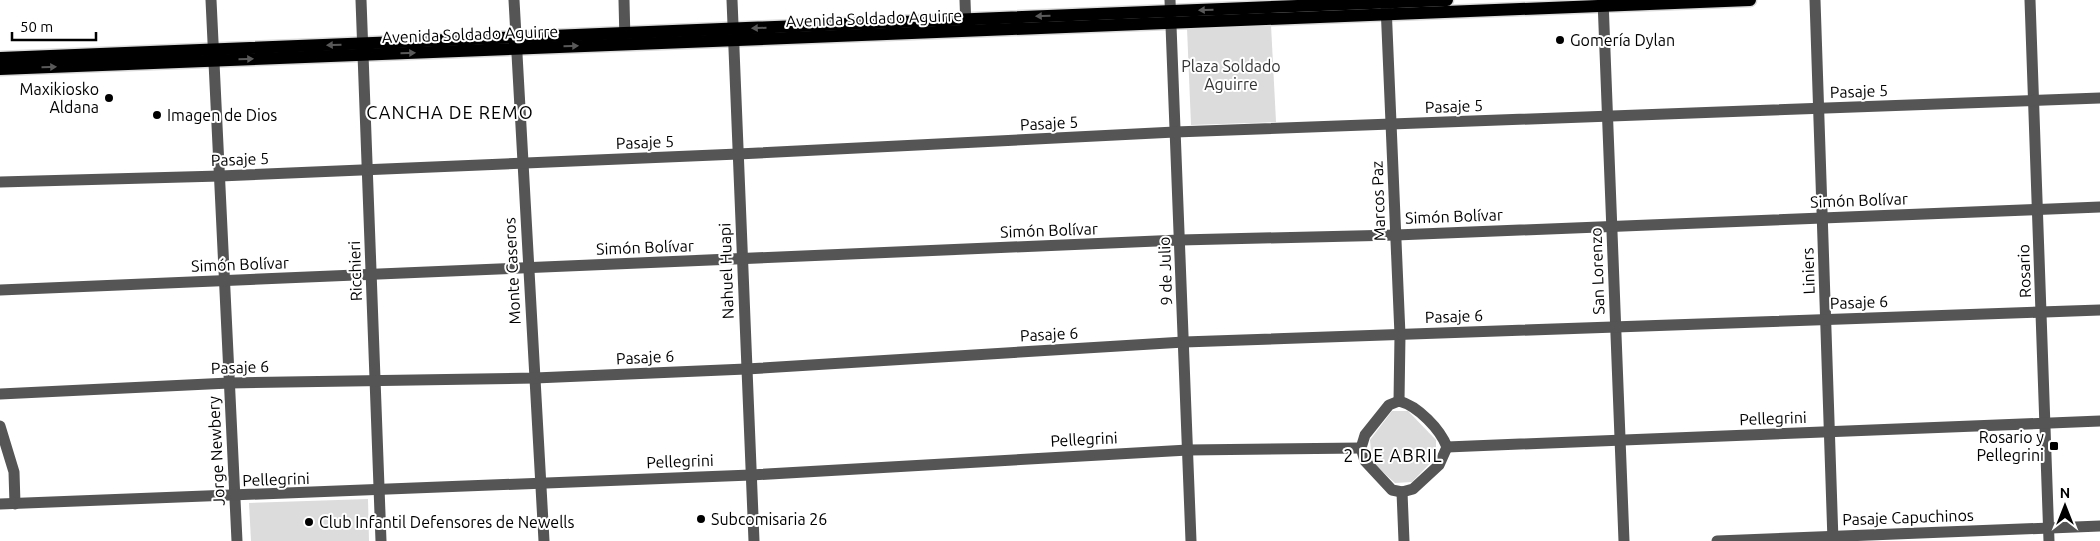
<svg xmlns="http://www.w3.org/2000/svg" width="2100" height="541" font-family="Ubuntu,sans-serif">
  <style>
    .green { fill: #dcdcdc }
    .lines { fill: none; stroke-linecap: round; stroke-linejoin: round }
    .major-casing { stroke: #dbdbdb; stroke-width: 15 }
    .minor { stroke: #555; stroke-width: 11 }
    .major { stroke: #000; stroke-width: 12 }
    .oneway { fill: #595959 }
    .poi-dot { fill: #000; stroke: #fff; stroke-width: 2 }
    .labels { text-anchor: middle; stroke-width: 4; stroke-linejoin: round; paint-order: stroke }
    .street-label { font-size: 16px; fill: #000; stroke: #fff }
    .poi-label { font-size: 16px; fill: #000; stroke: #fff; text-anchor: start }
    .park-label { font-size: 16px; fill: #333; stroke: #fff }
    .neighbourhood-label { font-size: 18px; letter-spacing: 1px; fill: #000; stroke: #fff }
  </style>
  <rect width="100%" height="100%" fill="#fff"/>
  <g class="green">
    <path d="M1271 25 1276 122 1191 125 1187 28Z"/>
    <path d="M1392 411H1408L1436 440V457L1412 482 1395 483 1372 462 1370 440Z"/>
    <path d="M368 499 369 541H251L249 503Z"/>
  </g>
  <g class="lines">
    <g class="major-casing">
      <g id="major">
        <path d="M0 58 1447 0"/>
        <path d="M0 69 1750 0"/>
      </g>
    </g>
    <g class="minor">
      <path d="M211 0 237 541"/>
      <path d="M361 0 381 541"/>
      <path d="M514 0 544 541"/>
      <path d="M624 0 625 41"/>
      <path d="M732 0 754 541"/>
      <path d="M965 0 966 28"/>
      <path d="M1170 0 1191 541"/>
      <path d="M1603 0 1624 541"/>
      <path d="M1815 0 1833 541"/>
      <path d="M2030 0 2049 541"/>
      <path d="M1386 5 1400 335 1399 401"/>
      <path d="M0 182 220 176 738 154 1175 132 2100 98"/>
      <path d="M0 290 1180 240 1396 235 2100 207"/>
      <path d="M0 394 229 383 535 378 746 369 1184 342 2100 310"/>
      <path d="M1399 401C1418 406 1440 429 1447 447L1439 465 1413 489 1402 492 1392 490 1365 461 1361 448 1365 435 1389 405Z"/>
      <path d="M0 426 14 472 15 504"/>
      <path d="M1447 447 2100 421"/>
      <path d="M1402 492 1404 541"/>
      <path d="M0 504 751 475 1188 450 1361 448"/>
      <path d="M1717 541 2100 526"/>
    </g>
    <use href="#major" class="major"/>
  </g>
  <defs><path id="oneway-solid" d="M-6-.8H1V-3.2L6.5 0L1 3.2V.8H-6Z" transform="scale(1.25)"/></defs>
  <g class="oneway">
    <use href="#oneway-solid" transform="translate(1206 10) rotate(178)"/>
    <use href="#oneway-solid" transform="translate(1043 16) rotate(178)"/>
    <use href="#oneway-solid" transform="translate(759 28) rotate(178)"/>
    <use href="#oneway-solid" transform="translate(334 45) rotate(178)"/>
    <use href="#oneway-solid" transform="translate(571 46) rotate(-2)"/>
    <use href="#oneway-solid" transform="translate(408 53) rotate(-2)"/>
    <use href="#oneway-solid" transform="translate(246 59) rotate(-2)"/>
    <use href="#oneway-solid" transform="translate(49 67) rotate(-2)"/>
  </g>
  <g class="poi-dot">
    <circle cx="1560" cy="40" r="5"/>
    <circle cx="109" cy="98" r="5"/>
    <circle cx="157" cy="115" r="5"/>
    <rect x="2049" y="441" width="10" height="10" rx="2.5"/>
    <circle cx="701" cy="519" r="5"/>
    <circle cx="309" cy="522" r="5"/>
  </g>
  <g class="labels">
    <g class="street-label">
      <text transform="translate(874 18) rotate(-2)" y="6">Avenida Soldado Aguirre</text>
      <text transform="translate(470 34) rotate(-2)" y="6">Avenida Soldado Aguirre</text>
      <text transform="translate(1859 91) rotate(-2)" y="6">Pasaje 5</text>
      <text transform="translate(1454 106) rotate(-2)" y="6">Pasaje 5</text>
      <text transform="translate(1049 123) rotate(-3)" y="6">Pasaje 5</text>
      <text transform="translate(645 142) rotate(-2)" y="6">Pasaje 5</text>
      <text transform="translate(240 159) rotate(-2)" y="6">Pasaje 5</text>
      <text transform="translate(1859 200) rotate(-2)" y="6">Simón Bolívar</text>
      <text transform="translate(1378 201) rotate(-92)" y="6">Marcos Paz</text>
      <text transform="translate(1454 216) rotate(-2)" y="6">Simón Bolívar</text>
      <text transform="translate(1049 230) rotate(-2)" y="6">Simón Bolívar</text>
      <text transform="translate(645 247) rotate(-2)" y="6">Simón Bolívar</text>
      <text transform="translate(240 264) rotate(-2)" y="6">Simón Bolívar</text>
      <text transform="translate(355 271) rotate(-92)" y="6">Ricchieri</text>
      <text transform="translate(512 271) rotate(-93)" y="6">Monte Caseros</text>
      <text transform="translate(726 271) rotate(-92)" y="6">Nahuel Huapi</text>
      <text transform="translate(1165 271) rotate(-92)" y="6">9 de Julio</text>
      <text transform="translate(1597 271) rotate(-92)" y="6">San Lorenzo</text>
      <text transform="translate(1808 271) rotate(-92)" y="6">Liniers</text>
      <text transform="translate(2024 271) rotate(-92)" y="6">Rosario</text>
      <text transform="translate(1859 302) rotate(-2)" y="6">Pasaje 6</text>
      <text transform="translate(1454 316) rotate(-2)" y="6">Pasaje 6</text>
      <text transform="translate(1049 334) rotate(-3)" y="6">Pasaje 6</text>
      <text transform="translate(645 357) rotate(-3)" y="6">Pasaje 6</text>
      <text transform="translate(240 367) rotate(-2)" y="6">Pasaje 6</text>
      <text transform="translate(1773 418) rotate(-2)" y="6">Pellegrini</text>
      <text transform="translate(1084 439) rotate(-3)" y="6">Pellegrini</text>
      <text transform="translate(216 451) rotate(-93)" y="6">Jorge Newbery</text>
      <text transform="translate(680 461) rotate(-2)" y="6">Pellegrini</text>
      <text transform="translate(276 479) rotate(-2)" y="6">Pellegrini</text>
      <text transform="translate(1908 517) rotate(-2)" y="6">Pasaje Capuchinos</text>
    </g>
    <g class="poi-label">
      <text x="1570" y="46">Gomería Dylan</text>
      <text x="99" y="95" text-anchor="end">Maxikiosko<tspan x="99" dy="18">Aldana</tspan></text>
      <text x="167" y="121">Imagen de Dios</text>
      <text x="2044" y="443" text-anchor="end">Rosario y<tspan x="2044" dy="18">Pellegrini</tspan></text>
      <text x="711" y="525">Subcomisaria 26</text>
      <text x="319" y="528">Club Infantil Defensores de Newells</text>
    </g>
    <g class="park-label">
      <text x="1231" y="72">Plaza Soldado<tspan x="1231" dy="18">Aguirre</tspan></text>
    </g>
    <g class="neighbourhood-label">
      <text x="450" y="119">CANCHA DE REMO</text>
      <text x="1393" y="462">2 DE ABRIL</text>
    </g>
  </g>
  <g transform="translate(2065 506)" stroke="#ffffff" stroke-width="4" paint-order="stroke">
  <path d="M0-4L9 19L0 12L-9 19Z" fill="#000000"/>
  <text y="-8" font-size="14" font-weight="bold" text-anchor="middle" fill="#000000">N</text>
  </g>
  <path d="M12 32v8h84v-8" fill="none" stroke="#000000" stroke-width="2.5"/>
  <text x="20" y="32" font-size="15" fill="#000000" stroke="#ffffff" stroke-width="4" paint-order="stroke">50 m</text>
</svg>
